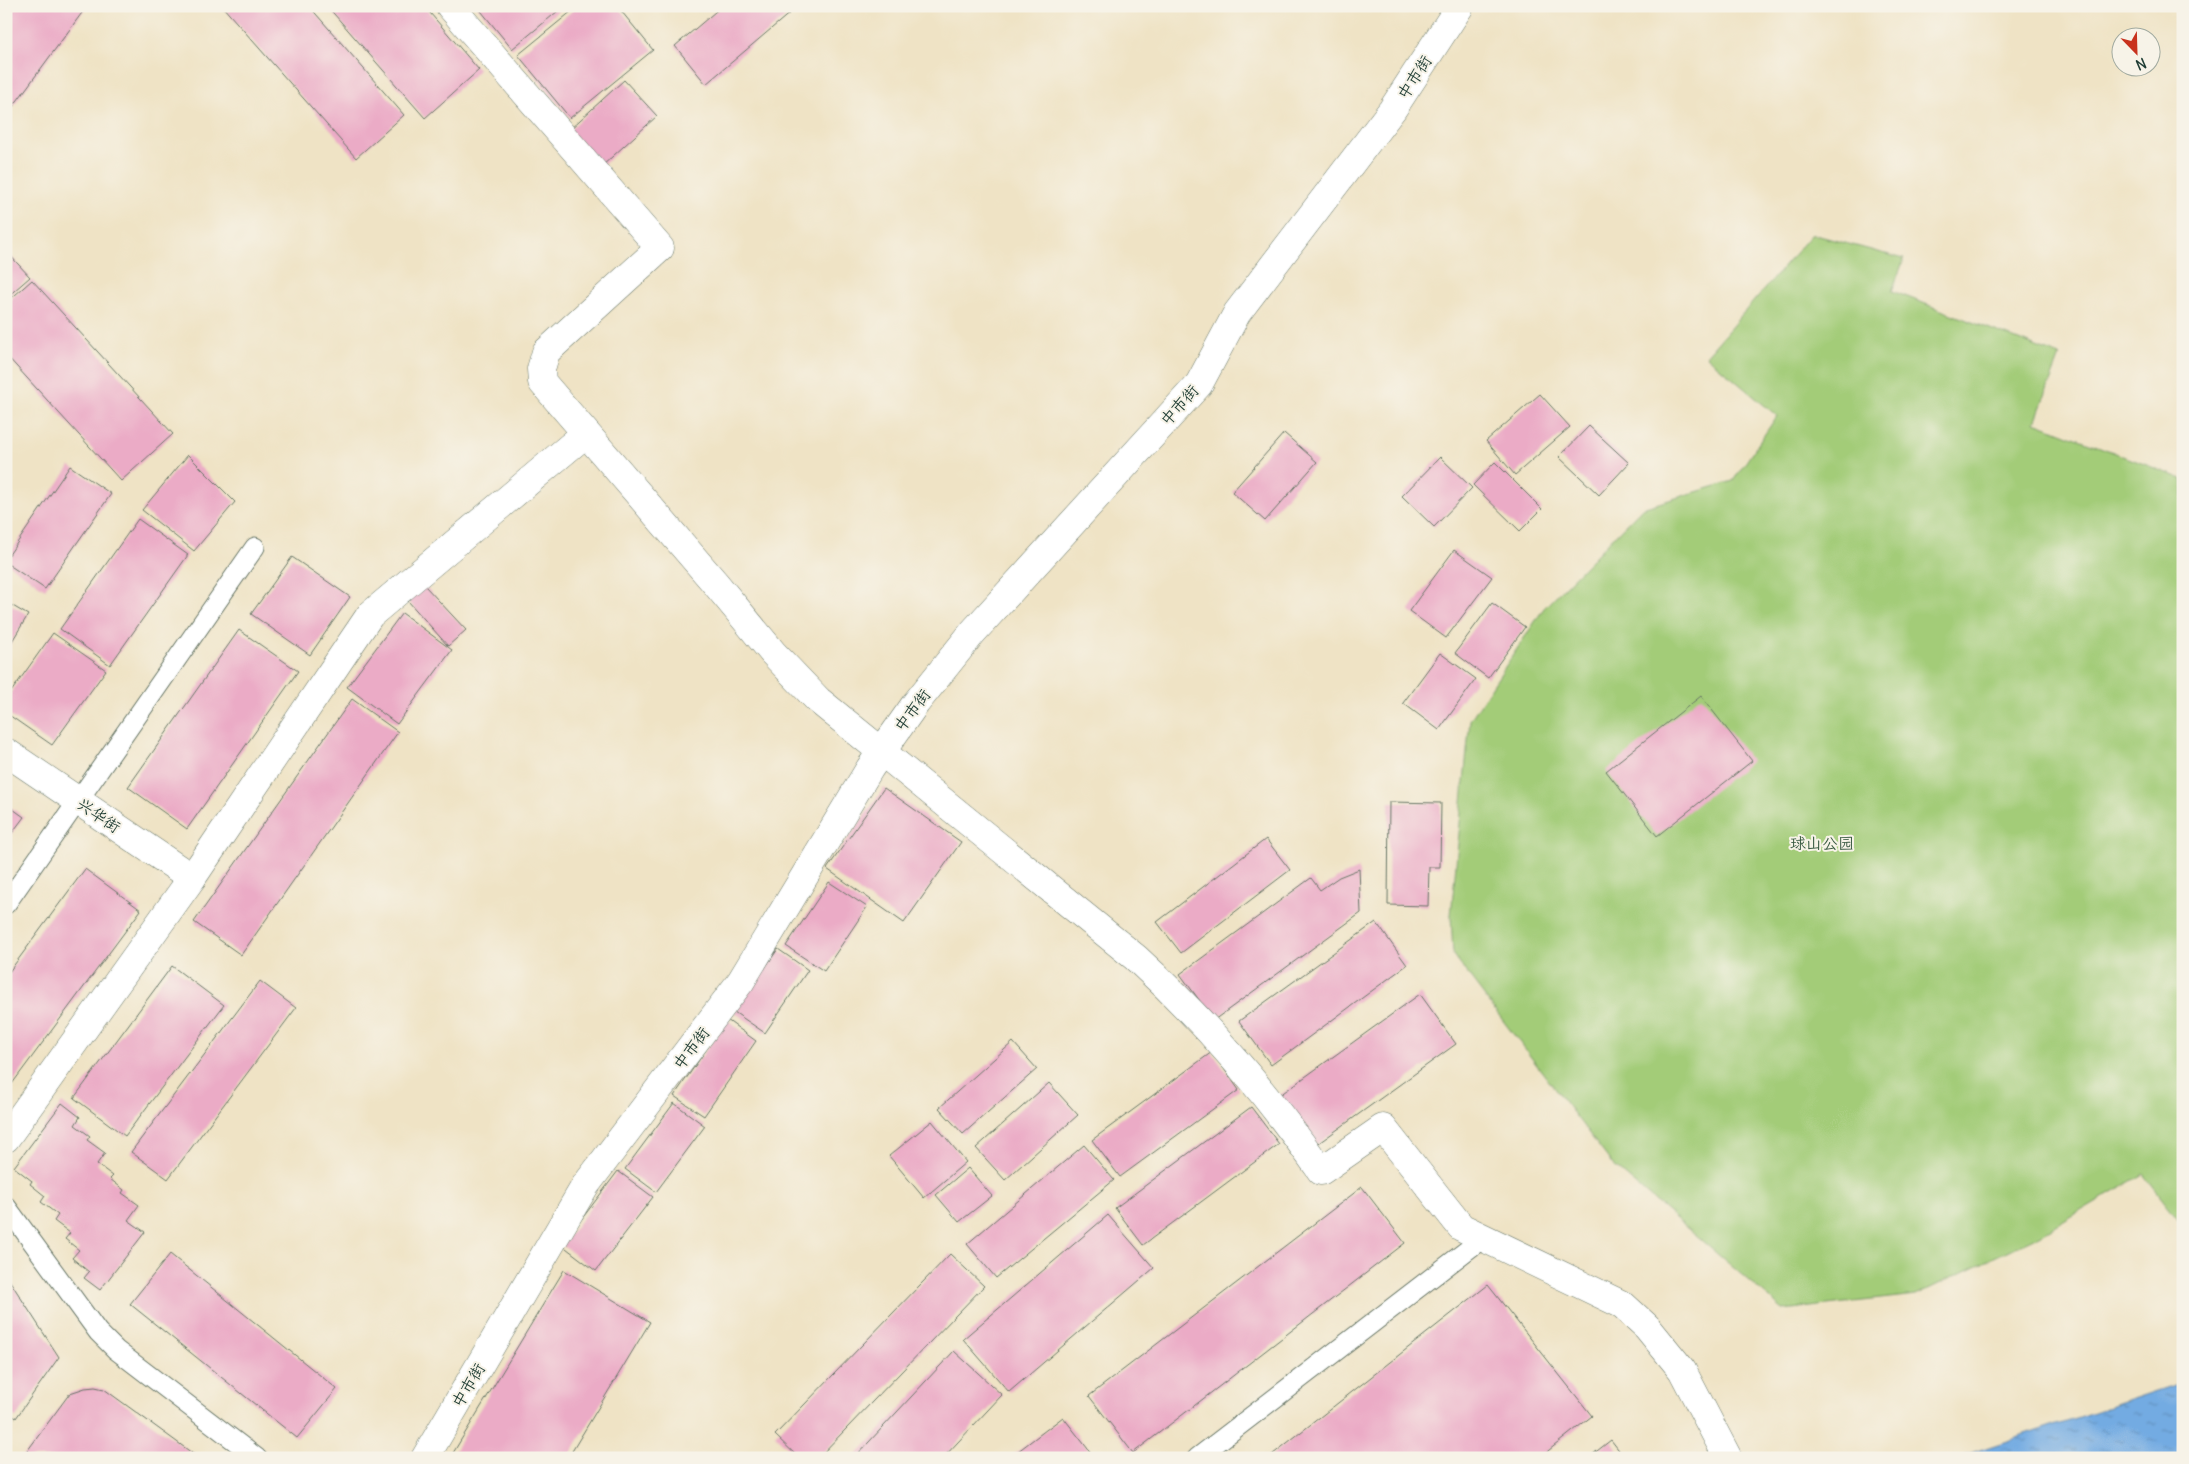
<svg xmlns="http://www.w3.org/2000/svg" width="2189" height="1464" font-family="Delius,'LXGW WenKai TC',sans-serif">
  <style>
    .green { fill: #a3cc78; stroke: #618456 }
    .water { fill: url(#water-ripples); stroke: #49748b }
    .building { fill: #ebabc6 }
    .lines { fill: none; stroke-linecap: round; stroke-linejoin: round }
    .service-casing { stroke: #687767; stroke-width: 21 }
    .minor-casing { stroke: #687767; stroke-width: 29 }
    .service { stroke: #fff; stroke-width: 19 }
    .minor { stroke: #fff; stroke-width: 28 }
    .labels { text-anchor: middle; stroke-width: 4; stroke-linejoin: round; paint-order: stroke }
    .street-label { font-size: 16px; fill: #1f3d34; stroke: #f7f3e8 }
    .park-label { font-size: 16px; fill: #395a42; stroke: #f7f3e8 }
  </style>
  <defs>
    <pattern id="water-ripples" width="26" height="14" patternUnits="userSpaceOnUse" patternTransform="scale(1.25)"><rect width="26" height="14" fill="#73abe2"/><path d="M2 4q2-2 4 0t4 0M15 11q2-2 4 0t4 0" fill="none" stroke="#5e8cb8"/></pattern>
  </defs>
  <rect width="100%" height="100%" fill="#f7f3e8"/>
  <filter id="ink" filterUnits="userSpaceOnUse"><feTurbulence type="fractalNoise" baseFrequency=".02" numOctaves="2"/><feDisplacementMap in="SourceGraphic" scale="10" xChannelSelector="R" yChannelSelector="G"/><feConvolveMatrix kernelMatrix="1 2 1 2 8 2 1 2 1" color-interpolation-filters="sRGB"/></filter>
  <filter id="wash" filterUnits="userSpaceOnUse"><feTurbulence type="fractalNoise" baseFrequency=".0096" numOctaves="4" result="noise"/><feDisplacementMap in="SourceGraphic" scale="20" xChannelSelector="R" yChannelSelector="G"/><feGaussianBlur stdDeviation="1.12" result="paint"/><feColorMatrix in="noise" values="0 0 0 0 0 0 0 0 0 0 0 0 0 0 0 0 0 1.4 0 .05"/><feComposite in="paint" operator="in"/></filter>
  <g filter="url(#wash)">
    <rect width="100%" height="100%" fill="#efe3c5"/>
    <path class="green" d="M1812 234 1904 259 1892 291 2060 356 2035 422 2183 479V1226L2143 1174 2042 1234 1916 1295 1783 1310 1613 1165 1453 955 1451 915 1470 720 1544 608 1642 508 1733 481 1777 416 1706 356Z"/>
    <path class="water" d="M2183 1382V1458H1956Z"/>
    <g id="blocks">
      <g class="building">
        <path d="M6 6H87L6 116Z"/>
        <path d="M222 6H309L404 115 356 158Z"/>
        <path d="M327 6H424L479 70 425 118Z"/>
        <path d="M477 6H564L512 49Z"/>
        <path d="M578 6H617L653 50 570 118 518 55Z"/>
        <path d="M722 6H798L706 84 675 46Z"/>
        <path d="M624 80 657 116 602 166 569 130Z"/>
        <path d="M6 251 30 277 6 298Z"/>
        <path d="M32 280 173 434 121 481 6 355V303Z"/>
        <path d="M1540 394 1570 427 1515 475 1486 441Z"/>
        <path d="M1589 426 1629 463 1599 495 1559 457Z"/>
        <path d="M1284 433 1317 462 1265 521 1232 492Z"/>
        <path d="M188 455 235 502 194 551 142 510Z"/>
        <path d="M1440 457 1472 488 1434 527 1402 496Z"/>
        <path d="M1495 462 1542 509 1520 531 1473 485Z"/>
        <path d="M70 466 111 494 45 589 6 563V559Z"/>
        <path d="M138 519 188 555 110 665 60 629Z"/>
        <path d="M1454 550 1492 577 1446 638 1409 611Z"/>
        <path d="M292 557 350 597 310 655 251 614Z"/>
        <path d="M425 586 466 630 448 646 408 601Z"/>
        <path d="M6 602 28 615 6 651Z"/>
        <path d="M1492 603 1525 627 1488 678 1455 653Z"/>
        <path d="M402 613 452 650 397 724 347 687Z"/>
        <path d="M239 630 298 671 187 829 128 787Z"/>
        <path d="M53 633 106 670 52 745 6 713V699Z"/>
        <path d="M1440 653 1476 679 1439 730 1403 703Z"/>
        <path d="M1701 696 1752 761 1657 836 1606 771Z"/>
        <path d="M352 699 398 732 241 955 194 922Z"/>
        <path d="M884 788 961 842 904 923 827 869Z"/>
        <path d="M1389 802 1441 803 1440 867H1429L1428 906 1388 905Z"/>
        <path d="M6 804 24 817 6 841Z"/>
        <path d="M1266 839 1290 870 1181 953 1157 922Z"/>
        <path d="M85 869 141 910 6 1092V976Z"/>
        <path d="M1359 869 1361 913 1214 1020 1180 974 1311 878 1320 890 1339 877Z"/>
        <path d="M829 882 867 907 824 971 786 946Z"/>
        <path d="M1376 922 1407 965 1271 1065 1239 1021Z"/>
        <path d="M778 949 808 970 765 1033 734 1012Z"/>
        <path d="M172 966 224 1005 125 1136 74 1098Z"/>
        <path d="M260 981 296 1008 168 1179 131 1152Z"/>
        <path d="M1420 994 1456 1044 1316 1145 1280 1095Z"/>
        <path d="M727 1020 756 1041 704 1116 674 1096Z"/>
        <path d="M1013 1042 1037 1069 963 1134 939 1108Z"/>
        <path d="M1212 1052 1239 1090 1120 1177 1092 1140Z"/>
        <path d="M1049 1083 1078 1115 1005 1180 976 1148Z"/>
        <path d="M62 1103 80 1117 75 1125 90 1136 87 1140 105 1153 97 1164 113 1176 110 1179 124 1190 122 1193 139 1205 128 1220 145 1232 100 1290 84 1278 89 1272 72 1258 79 1250 65 1239 70 1233 54 1221 58 1215 41 1202 45 1196 30 1184 32 1181 14 1167Z"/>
        <path d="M674 1103 705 1126 656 1192 625 1169Z"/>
        <path d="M1251 1107 1279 1144 1143 1245 1115 1208Z"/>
        <path d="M932 1121 966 1162 924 1198 889 1156Z"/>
        <path d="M1084 1145 1114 1180 996 1278 967 1244Z"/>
        <path d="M968 1168 992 1196 959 1222 936 1195Z"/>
        <path d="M618 1171 653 1197 596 1271 562 1245Z"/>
        <path d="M1362 1187 1405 1243 1133 1453 1089 1396Z"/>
        <path d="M1108 1215 1154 1268 1009 1392 963 1339Z"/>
        <path d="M170 1254 337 1389 297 1438 130 1304Z"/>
        <path d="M950 1254 984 1286 818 1458H799L775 1435Z"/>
        <path d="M564 1270 650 1322 568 1458H450Z"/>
        <path d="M6 1275 59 1357 16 1418 6 1411Z"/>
        <path d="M1488 1285 1592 1416 1539 1458H1268Z"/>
        <path d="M954 1351 1002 1395 943 1458H854Z"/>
        <path d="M95 1387 104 1389 199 1458H22L70 1393 85 1388Z"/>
        <path d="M1063 1417 1095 1458H1009Z"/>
        <path d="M1611 1440 1625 1458H1588Z"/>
      </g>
    </g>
  </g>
  <g filter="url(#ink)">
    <use href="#blocks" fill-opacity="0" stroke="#687767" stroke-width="1"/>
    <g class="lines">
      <g class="service-casing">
        <g id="service">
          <path d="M6 904 255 547"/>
          <path d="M6 1206 98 1332 116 1350 257 1458"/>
          <path d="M1197 1458 1483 1238"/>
        </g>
      </g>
      <g class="minor-casing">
        <g id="minor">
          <path d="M450 6 660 248 546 352 541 369 542 382 716 584 773 653 818 700 1136 958C1207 1023 1266 1092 1321 1171L1383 1128 1461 1227 1623 1305 1647 1327 1682 1370 1728 1458"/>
          <path d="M6 752 192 878"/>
          <path d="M6 1138 192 878 370 615 585 434"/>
          <path d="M425 1458 585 1186 741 981 870 768 916 703 973 632 1199 384 1237 313 1392 110 1460 6"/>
        </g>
      </g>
      <use href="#service" class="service"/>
      <use href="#minor" class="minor"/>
    </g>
  </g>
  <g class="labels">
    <g class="street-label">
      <text transform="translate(1414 77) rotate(-57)" y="6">中市街</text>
      <text transform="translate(1179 405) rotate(-48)" y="6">中市街</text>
      <text transform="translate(912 710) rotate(-53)" y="6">中市街</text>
      <text transform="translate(99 815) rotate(34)" y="6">兴华街</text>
      <text transform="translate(691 1048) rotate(-53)" y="6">中市街</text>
      <text transform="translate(468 1385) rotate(-59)" y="6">中市街</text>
    </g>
    <g class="park-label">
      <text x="1822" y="849">球山公园</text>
    </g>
  </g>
  <rect width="2189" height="1464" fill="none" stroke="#f7f3e8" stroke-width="25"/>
  <g transform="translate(2136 52) rotate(157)"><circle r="24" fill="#f7f3e8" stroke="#a1aaa0"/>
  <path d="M0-4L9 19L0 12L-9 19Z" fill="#c8321e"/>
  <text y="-8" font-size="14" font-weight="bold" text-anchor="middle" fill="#1f3d34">N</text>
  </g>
</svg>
